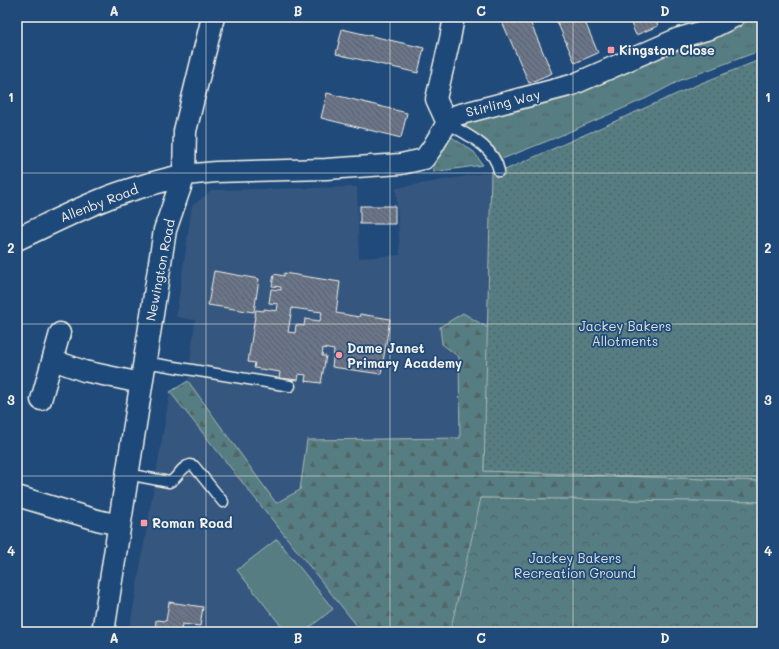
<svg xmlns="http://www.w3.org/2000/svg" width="779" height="649" font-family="Mali,sans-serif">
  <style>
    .built { fill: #36577e }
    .grass { fill: url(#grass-tufts); stroke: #a6b7b5 }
    .forest { fill: url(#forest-firs); stroke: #a6b7b5 }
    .park { fill: url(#park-crowns); stroke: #a6b7b5 }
    .garden { fill: url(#garden-dots); stroke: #a6b7b5 }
    .pitch { fill: #577d82; stroke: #a6b7b5 }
    .building { fill: url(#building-back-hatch); stroke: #f4f1e8; fill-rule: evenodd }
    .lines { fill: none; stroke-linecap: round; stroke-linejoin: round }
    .lane-casing { stroke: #f4f1e8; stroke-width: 13 }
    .street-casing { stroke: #f4f1e8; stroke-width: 23 }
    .secondary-casing { stroke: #f4f1e8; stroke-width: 25 }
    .lane { stroke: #1f4a7a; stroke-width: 10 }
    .street { stroke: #1f4a7a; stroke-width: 20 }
    .secondary { stroke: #1f4a7a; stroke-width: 22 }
    .grid { fill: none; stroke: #f4f1e8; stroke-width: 1; stroke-opacity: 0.55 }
    .poi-dot { fill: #ff9aa2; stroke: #1f4a7a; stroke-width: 1.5 }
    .labels { text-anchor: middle; stroke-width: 3.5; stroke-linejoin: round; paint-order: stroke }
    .poi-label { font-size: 13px; font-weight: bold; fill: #f4f1e8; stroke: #1f4a7a; text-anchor: start }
    .street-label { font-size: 13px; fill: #f4f1e8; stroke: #1f4a7a }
    .park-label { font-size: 13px; fill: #dce0d9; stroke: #1f4a7a }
    .neatline { fill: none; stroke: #f4f1e8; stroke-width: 1.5 }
    .grid-label { font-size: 13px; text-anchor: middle; font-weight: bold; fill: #f4f1e8 }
  </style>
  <defs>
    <pattern id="grass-tufts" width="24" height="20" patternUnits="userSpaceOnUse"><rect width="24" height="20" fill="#577d82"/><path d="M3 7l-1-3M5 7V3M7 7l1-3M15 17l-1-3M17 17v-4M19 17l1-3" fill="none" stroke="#516567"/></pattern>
    <pattern id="forest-firs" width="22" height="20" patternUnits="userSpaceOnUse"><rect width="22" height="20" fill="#577d82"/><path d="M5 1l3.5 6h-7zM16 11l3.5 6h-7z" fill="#516567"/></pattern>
    <pattern id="park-crowns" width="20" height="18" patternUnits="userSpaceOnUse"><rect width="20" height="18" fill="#577d82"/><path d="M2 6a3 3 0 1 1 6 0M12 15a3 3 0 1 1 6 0" fill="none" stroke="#516567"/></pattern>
    <pattern id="garden-dots" width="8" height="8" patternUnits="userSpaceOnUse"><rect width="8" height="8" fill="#577d82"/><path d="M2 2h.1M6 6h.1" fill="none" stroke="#516567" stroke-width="1.8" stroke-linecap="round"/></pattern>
    <pattern id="building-back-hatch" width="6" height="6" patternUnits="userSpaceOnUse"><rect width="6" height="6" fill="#6a7589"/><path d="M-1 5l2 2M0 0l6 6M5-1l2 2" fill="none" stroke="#5a5e68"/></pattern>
  </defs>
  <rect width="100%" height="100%" fill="#1f4a7a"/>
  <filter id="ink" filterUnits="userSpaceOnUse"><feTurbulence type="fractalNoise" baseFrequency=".025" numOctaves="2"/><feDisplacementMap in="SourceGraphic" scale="8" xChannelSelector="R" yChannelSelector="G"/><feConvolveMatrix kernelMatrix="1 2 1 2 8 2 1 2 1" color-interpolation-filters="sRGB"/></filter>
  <g filter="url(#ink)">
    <g class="built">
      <path d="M491 172 485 448 300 490 276 503 188 381 195 320 176 317 192 206 212 190 357 187 359 258 400 255 396 188Z"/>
      <path d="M170 392 362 632H129Z"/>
    </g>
    <g class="grass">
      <path d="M758 17H762V50L681 80 647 98 555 138 497 161 461 126 472 118 722 32Z"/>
      <path d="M447 134 474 152 483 165 433 172C432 166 444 142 447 134Z"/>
    </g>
    <path class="forest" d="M463 313 488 328 484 471 762 481V502L481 498 468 632H362L170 392 188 381 276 503 300 490 307 440 460 438 459 357 442 344 440 327Z"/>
    <path class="park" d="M481 498 762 502V632H450Z"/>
    <path class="garden" d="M762 59V481L484 471 491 172 505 170 699 84Z"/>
    <path class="pitch" d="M277 539 333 609 304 632H286L237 570Z"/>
    <g class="building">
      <path d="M500 17H528L552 73 529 83Z"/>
      <path d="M555 17H583L598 53 575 63Z"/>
      <path d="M628 17H655L658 26 636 35Z"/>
      <path d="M342 29 424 48 418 73 336 54Z"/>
      <path d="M327 93 407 113 401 138 321 118Z"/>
      <rect x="360" y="206" width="35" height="18"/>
      <path d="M214 271 259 279 254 312 208 305Z"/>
      <path d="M284 273 340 282 336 313 359 317 360 314 390 319 381 374 332 367 334 350 323 348 322 356H326L321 383 305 381 306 375 299 374 298 380 279 378 280 372 254 368 255 363 248 362 256 310 264 311V309L277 311 278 304 269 303 271 289 281 290V287L272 286 274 274 284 276ZM292 308 322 312 320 321 305 319 304 326 296 325 295 333 288 332Z"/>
      <path d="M169 602 203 607 200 626 182 624 181 632H155L156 620 166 621Z"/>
    </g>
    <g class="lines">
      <g class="lane-casing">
        <g id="lane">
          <path d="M447 123C467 135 494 146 499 171"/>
          <path d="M144 362 290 386"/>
          <path d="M127 474 169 482C178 479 180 467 190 465L194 466 223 502"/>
        </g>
      </g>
      <g class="street-casing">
        <g id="street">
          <path d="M447 123 436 99 450 39 454 17"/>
          <path d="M184 175 216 172 326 169 401 164 424 159 432 148 447 123 457 115 572 85 679 38 710 29 734 17"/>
          <path d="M53 360 84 371 141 383"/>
          <path d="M41 400 60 333"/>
          <path d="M17 496 97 520 119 525"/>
        </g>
      </g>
      <g class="secondary-casing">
        <g id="secondary">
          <path d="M17 239C47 225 76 210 107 198 132 188 158 182 184 175"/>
          <path d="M103 632 165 230 184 175 185 131 213 17"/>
        </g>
      </g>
      <use href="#lane" class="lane"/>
      <use href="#street" class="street"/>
      <use href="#secondary" class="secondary"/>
    </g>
  </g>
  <path class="grid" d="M206 17V632M390 17V632M573 17V632M17 173H762M17 324H762M17 476H762"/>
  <g class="poi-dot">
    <rect x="607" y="46" width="8" height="8" rx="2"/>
    <circle cx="339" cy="355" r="4"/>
    <rect x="140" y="519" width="8" height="8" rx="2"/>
  </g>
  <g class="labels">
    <g class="poi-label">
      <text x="619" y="55">Kingston Close</text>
      <text x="347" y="353">Dame Janet<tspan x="347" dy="15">Primary Academy</tspan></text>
      <text x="152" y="528">Roman Road</text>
    </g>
    <g class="street-label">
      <text transform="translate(503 103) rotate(-14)" y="5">Stirling Way</text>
      <text transform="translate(99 203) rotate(-21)" y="5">Allenby Road</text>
      <text transform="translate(160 270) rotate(-79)" y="5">Newington Road</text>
    </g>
    <g class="park-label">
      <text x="625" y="331">Jackey Bakers<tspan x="625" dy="15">Allotments</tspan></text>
      <text x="575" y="563">Jackey Bakers<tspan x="575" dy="15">Recreation Ground</tspan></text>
    </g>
  </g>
  <rect width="779" height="649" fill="none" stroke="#1f4a7a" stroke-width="44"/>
  <rect x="22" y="22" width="735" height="605" class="neatline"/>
  <g class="grid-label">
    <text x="114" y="16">A</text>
    <text x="298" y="16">B</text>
    <text x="481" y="16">C</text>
    <text x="665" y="16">D</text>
    <text x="11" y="102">1</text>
    <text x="768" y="102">1</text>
    <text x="11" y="253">2</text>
    <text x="768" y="253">2</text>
    <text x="11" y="405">3</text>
    <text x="768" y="405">3</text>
    <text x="11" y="556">4</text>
    <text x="768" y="556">4</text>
    <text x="114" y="643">A</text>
    <text x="298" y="643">B</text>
    <text x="481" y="643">C</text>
    <text x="665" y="643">D</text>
  </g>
</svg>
